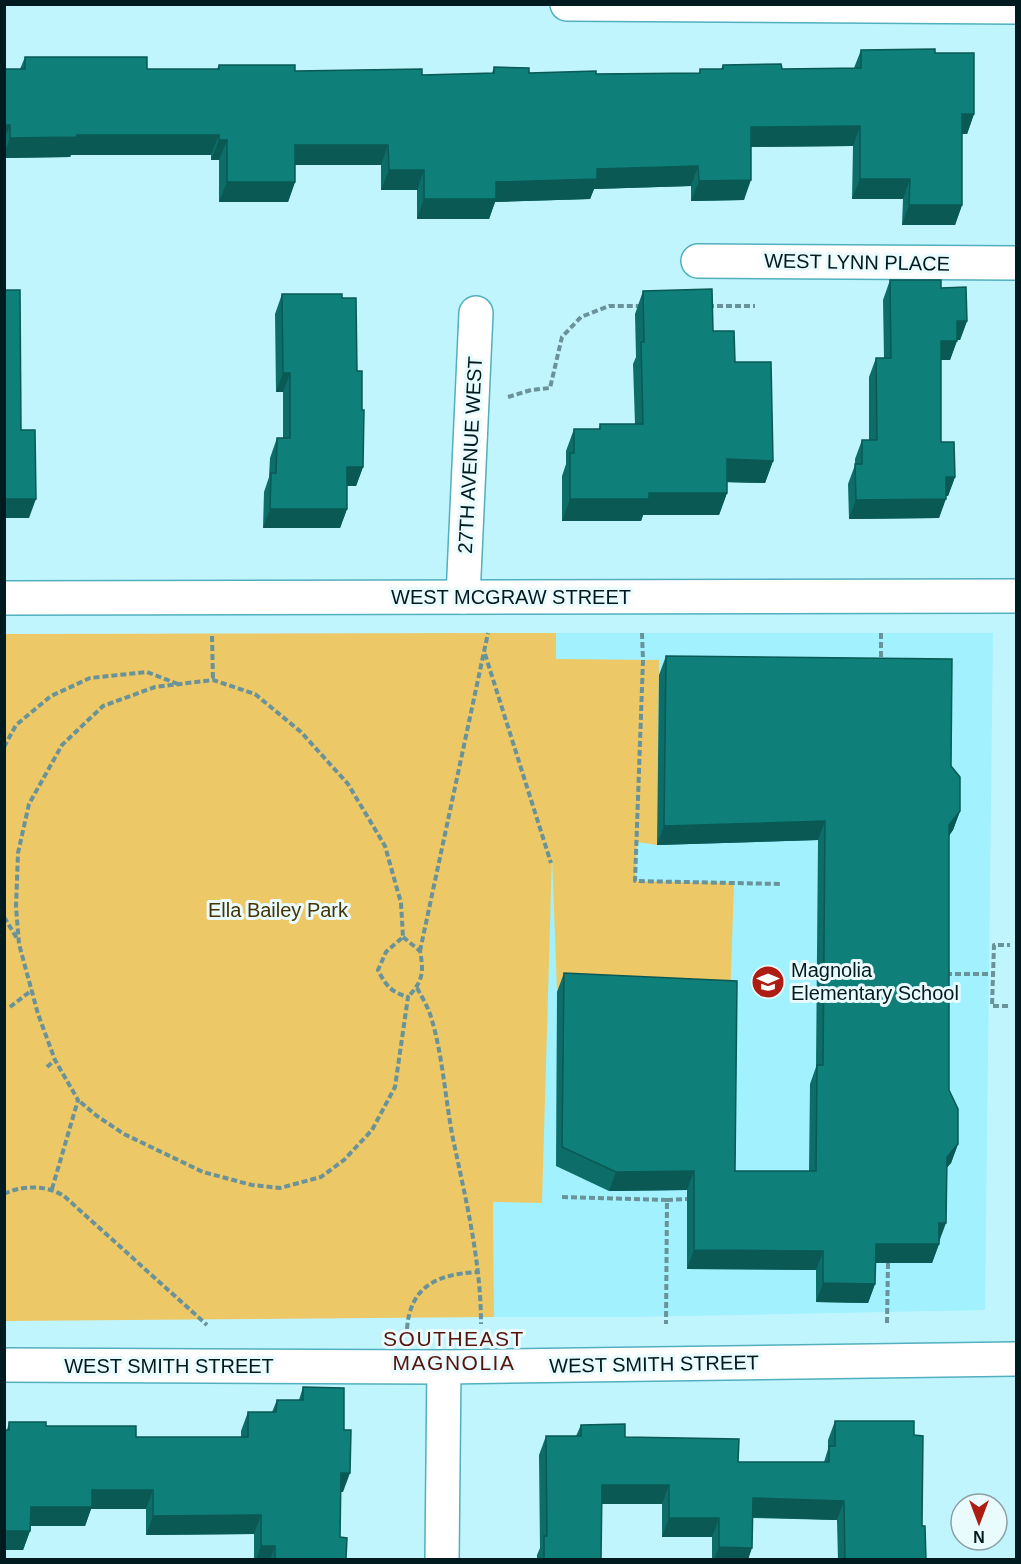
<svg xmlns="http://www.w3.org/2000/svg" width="1021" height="1564" font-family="Arial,sans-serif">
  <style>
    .built { fill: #a1f1ff }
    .green { fill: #ecc867 }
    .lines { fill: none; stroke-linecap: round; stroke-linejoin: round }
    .minor-casing { stroke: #51afbe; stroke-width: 36 }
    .path { stroke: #6a9299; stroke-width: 4; stroke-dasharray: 6 3; stroke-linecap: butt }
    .minor { stroke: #fff; stroke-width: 33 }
    .wall { fill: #0d6d69 }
    .shaded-wall { fill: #0a5955 }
    .building { fill: #0f7f7a; stroke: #0a5955; stroke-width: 1.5 }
    .labels { text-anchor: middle; stroke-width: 6; stroke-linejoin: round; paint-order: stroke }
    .street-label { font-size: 20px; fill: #001b20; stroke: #eafbfe }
    .park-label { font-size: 20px; fill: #453503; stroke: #eafbfe }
    .poi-label { font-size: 20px; fill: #001b20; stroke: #eafbfe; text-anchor: start }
    .neighbourhood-label { font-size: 21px; letter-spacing: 1.5px; fill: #57140e; stroke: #eafbfe }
  </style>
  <rect width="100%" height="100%" fill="#c1f5fe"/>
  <path class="built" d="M556 633H993L985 1310 632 1317H494L493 1201 542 1203Z"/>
  <path class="green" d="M556 633V659L659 660 657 845 637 842 635 881 734 883 730 1000 557 992 552 855 542 1203 493 1202 494 1317 5 1321 4 634Z"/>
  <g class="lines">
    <g class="minor-casing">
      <g id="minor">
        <path d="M567 4 1016 7"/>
        <path d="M698 261 1016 263"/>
        <path d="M463 597 476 313"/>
        <path d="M4 598 1016 596"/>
        <path d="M4 1365 444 1367 1016 1359"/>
        <path d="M442 1560 444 1367"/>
      </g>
    </g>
    <g class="path">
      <path d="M708 306H755"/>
      <path d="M508 397 531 390 550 388 562 337 581 317 609 306H641"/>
      <path d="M642 633 643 660 635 881 782 884"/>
      <path d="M881 633V661"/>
      <path d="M212 636 213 680"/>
      <path d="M485 654 551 863"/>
      <path d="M4 747 16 725 51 696 90 678 147 672 178 684"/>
      <path d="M4 917 18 940"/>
      <path d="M403 937 420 951C424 972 423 981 408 997"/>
      <path d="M420 951 488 633"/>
      <path d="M946 974H993"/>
      <path d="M417 988C422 997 428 1007 431 1017 443 1056 445 1098 453 1139 466 1200 481 1262 481 1324"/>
      <path d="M1008 1006H992L994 945H1010"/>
      <path d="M10 1007 32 990"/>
      <path d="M47 1067 55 1060"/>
      <path d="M52 1189 78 1100 55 1060 38 1014 19 944 16 907 18 853 29 804 62 745 103 706 155 687 213 680 255 694 301 732 348 784 385 846 401 903 403 937 386 952 378 970C386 986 391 992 408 997L395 1087 372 1130 344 1160 321 1177 280 1188 252 1185 203 1172 124 1134 97 1116 78 1100"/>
      <path d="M4 1194C22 1185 47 1185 64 1196L207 1325"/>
      <path d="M562 1197 667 1200 666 1324"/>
      <path d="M667 1200 687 1199"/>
      <path d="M887 1323 888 1263"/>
      <path d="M407 1329C410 1285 439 1274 478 1272"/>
    </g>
    <use href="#minor" class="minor"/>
  </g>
  <g class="wall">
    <path d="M861 50 935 53 974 114 967 134H962V205L955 225H902L903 199H852L853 146 751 147 744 200 691 201V186L594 189 590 199 495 202 489 219H417V190H381V165H295V182L288 202H219V160H211V155H71L70 157 4 158V69H20L25 57 147 69H217L219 65 295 71 422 75 492 73 494 67 529 73 596 74 699 73 700 69H721L723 65 782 69 854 68Z"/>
    <path d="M890 280 941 288 967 321 960 340H957L950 360H941V442L955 477 948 496H946L939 518 849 519 848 484 855 465V459L862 440H869V377L876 358H884L883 300Z"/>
    <path d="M643 291 713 331 735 362 773 461 765 483 727 482V493L719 515H643L641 521H562V476L566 464V451L574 429H599L600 424H635L633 364 636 357 635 314Z"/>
    <path d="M282 294 342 298 357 371 363 467 356 486H347V509L340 528H263L264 492 269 477 270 458 277 438H283V392H276L275 314Z"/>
    <path d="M666 656 951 766 960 811 953 830 949 836V1090L958 1144 951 1163 946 1168 939 1244 932 1263H875V1284L868 1303 816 1302V1270L687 1269V1190L609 1191 556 1166 557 992 564 973 735 1171H809L810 1084 816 1067 818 840 657 845 659 675Z"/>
    <path d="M303 1387 343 1492H341L340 1537 346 1559 353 1560H254V1534L146 1535V1509H91L85 1526H31L30 1531 23 1550H4L7 1430 9 1422 46 1426 136 1437H241V1431L248 1412H272L277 1400H299Z"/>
    <path d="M835 1421 914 1435 922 1526 926 1560H838L837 1520 752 1518 748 1560H712V1537H662V1504H601V1560H537V1555L540 1548 539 1455 546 1436H576L581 1425 625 1437 738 1462H824L828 1449V1440Z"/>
  </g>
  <g class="shaded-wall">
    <path d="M962 114H974L967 134H955Z"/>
    <path d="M4 125H10L4 141Z"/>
    <path d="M860 126 853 146 743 147 751 127Z"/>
    <path d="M77 135H219L211 155H71L70 157 4 158V154L10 138Z"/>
    <path d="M219 140H227L219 160H211Z"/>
    <path d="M295 145H388L381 165H288Z"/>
    <path d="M698 166 691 186 594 189 590 199 495 202 489 219H417L424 199 496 182 597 169Z"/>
    <path d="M389 170H424L417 190H381Z"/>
    <path d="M860 179H910L903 199H852Z"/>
    <path d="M751 180 744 200 691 201 699 181Z"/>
    <path d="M227 182H295L288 202H219Z"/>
    <path d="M909 205H962L955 225H902Z"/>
    <path d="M957 321H967L960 340H950Z"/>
    <path d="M941 341H957L950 360H934Z"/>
    <path d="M283 373H290L283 392H276Z"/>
    <path d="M727 459 773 461 765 483 719 482Z"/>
    <path d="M347 467H363L356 486H340Z"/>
    <path d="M946 477H955L948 496H939Z"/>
    <path d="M649 493H727L719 515H643L641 521H562L570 499Z"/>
    <path d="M4 499H36L29 518H4Z"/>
    <path d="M946 499 939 518 849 519 856 500Z"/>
    <path d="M270 509H347L340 528H263Z"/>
    <path d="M960 811 953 830 942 844 949 825Z"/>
    <path d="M825 821 818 840 657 845 664 826Z"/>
    <path d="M958 1144 951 1163 940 1176 947 1157Z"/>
    <path d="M694 1171 687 1190 609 1191 616 1172Z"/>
    <path d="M939 1223H946L939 1242Z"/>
    <path d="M876 1244H939L932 1263H869Z"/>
    <path d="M694 1250 823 1251 816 1270 687 1269Z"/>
    <path d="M823 1283 875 1284 868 1303 816 1302Z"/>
    <path d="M341 1473H350L343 1492H334Z"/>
    <path d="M602 1485H669L662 1504H595Z"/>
    <path d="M92 1490H153L146 1509H91L85 1526H24L31 1507Z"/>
    <path d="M753 1498 844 1501 837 1520 746 1517Z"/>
    <path d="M261 1515 254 1534 146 1535 153 1516Z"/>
    <path d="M669 1518H719L712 1537H662Z"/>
    <path d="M4 1531H30L23 1550H4Z"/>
    <path d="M261 1546H275L270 1560H256Z"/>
    <path d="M719 1547 752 1548 748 1560H714Z"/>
  </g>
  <g class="building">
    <path d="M935 49V53H974V114H962V205H909L910 179H860V126L751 127V180L699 181 698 166 597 169V179L496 182V199H424V170H389L388 145H295V182H227V140H219V135H77V137L10 138V125H4V69H25V57H147V69H219V65H295V71L422 69V75L494 73V67L529 68V73L596 71V74L700 73V69H723V65L781 64 782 69 861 68V50Z"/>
    <path d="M890 280H941V288L966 287 967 321H957V341H941V442H954L955 477H946V499L856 500 855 464H862V440H877L876 358H891Z"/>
    <path d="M712 289 713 331H734L735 362H771L773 461 727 459V493H649V499H570V453H574V429H600V424H643L641 342H644L643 291Z"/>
    <path d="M4 290H20L21 430H35L36 499H4Z"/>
    <path d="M282 294H342V298H356L357 371H362V410H364L363 467H347V509H270L271 473H276L277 438H290V373H283Z"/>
    <path d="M666 656 952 659 951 766 960 777V811L949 825V1090L958 1109V1144L947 1157 946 1223H939V1244H876L875 1284 823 1283V1251L694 1250V1171L616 1172 562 1147 564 973 737 981 735 1171H816L817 1065H823L825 821 664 826Z"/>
    <path d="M303 1387 344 1388V1430H351L350 1473H341L340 1537 347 1538 346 1559 353 1560H275V1546H261V1515L153 1516V1490H92V1507H31L30 1531H4V1430H9V1422H46V1426H136V1437H248V1412H276L277 1400H303Z"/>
    <path d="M835 1421H914V1435L923 1436 922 1526H925L926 1560H845L844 1501 753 1498 752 1548 719 1547V1518H669V1485H602L601 1560H544V1536H547L546 1436H581V1425L625 1424V1437L739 1439 738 1462H829V1446H835Z"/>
  </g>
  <defs>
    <g id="school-disc" transform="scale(1.725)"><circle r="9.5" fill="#ad1d14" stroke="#eafbfe"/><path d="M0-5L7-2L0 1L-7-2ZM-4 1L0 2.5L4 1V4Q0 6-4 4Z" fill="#fff"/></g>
  </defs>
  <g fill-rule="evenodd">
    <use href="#school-disc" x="768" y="982"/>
  </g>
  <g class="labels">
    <g class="street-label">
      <text transform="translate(857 262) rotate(1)" y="7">WEST LYNN PLACE</text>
      <text transform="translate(470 455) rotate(-87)" y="7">27TH AVENUE WEST</text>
      <text x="511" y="604">WEST MCGRAW STREET</text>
      <text transform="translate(654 1364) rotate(-1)" y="7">WEST SMITH STREET</text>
      <text x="169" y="1373">WEST SMITH STREET</text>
    </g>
    <g class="park-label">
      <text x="278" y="917">Ella Bailey Park</text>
    </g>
    <g class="poi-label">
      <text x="791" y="977">Magnolia<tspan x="791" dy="23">Elementary School</tspan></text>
    </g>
    <g class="neighbourhood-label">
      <text x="454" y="1346">SOUTHEAST<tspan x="454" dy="24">MAGNOLIA</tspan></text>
    </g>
  </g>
  <rect width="1021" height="1564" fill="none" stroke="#001b20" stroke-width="12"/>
  <g transform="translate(979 1522) rotate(180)"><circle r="28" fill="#eafbfe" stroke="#8ca1a5" stroke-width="1.5"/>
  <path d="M0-4.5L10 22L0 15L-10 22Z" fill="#ad1d14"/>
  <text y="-9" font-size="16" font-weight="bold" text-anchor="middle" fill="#001b20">N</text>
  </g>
</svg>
